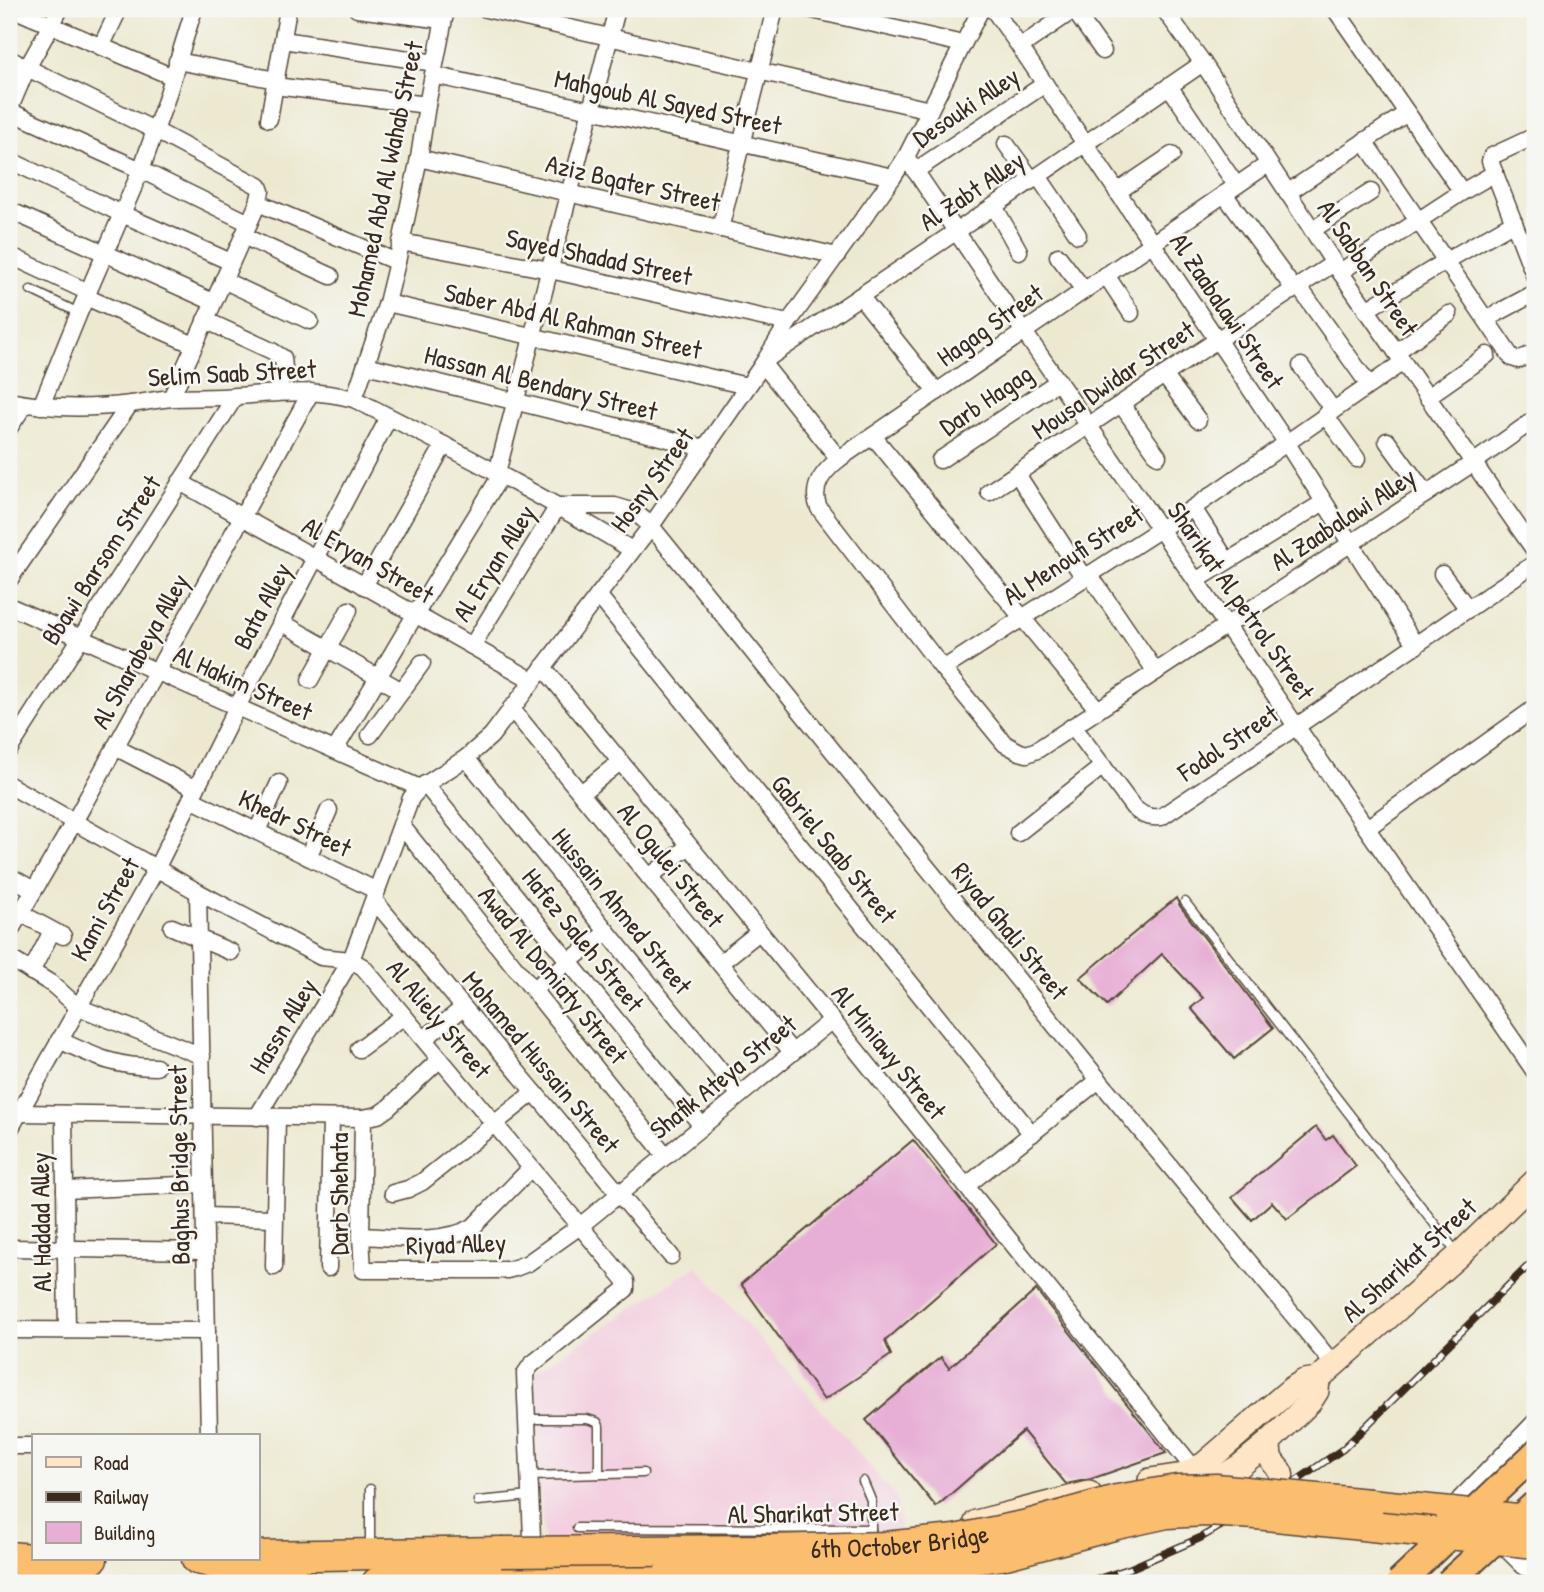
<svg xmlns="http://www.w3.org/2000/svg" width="1544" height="1592" font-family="'Patrick Hand',sans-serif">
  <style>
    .built { fill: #f3cfdf }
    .building { fill: #e7afd5 }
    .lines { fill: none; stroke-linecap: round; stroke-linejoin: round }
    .service-casing { stroke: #564739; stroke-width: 11 }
    .minor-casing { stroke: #564739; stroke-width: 19 }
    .tertiary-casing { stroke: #564739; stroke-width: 24 }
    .secondary-casing { stroke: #564739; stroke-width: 26 }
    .motorway-casing { stroke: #564739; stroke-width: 33 }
    .service { stroke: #fff; stroke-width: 8 }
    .minor { stroke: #fff; stroke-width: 16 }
    .tertiary { stroke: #fff; stroke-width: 21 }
    .secondary { stroke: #fde5c5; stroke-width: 23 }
    .motorway { stroke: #fbbd6e; stroke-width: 30 }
    .rail-casing { stroke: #3b2a1e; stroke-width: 8 }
    .rail { stroke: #f6f6f2; stroke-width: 5; stroke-dasharray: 16; stroke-linecap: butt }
    .primary-bridge-casing { stroke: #564739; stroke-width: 30; stroke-linecap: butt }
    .motorway-bridge-casing { stroke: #564739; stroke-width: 33; stroke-linecap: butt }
    .primary-bridge { stroke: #fbbd6e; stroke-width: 26 }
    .motorway-bridge { stroke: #fbbd6e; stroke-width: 30 }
    .labels { text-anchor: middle; stroke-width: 5; stroke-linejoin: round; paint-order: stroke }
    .street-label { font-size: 26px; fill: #3b2a1e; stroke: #f6f6f2 }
  </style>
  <rect width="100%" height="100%" fill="#f6f6f2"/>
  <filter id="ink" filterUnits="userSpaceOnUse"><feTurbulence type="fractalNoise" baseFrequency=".0143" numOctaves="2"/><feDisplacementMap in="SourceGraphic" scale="14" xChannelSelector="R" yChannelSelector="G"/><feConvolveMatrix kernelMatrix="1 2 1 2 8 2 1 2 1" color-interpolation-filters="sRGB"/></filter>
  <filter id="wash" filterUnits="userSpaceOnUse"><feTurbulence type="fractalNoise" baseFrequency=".00686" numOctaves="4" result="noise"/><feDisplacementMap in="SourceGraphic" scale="28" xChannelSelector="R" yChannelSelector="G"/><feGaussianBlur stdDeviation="1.57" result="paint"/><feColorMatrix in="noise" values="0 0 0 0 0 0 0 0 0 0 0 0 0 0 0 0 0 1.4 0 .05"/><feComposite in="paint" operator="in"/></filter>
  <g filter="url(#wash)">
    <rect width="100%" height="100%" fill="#ede9d1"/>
    <path class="built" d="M697 1266 897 1498 903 1550 545 1555 531 1375Z"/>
    <g id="blocks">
      <g class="building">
        <path d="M1176 898 1180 906 1273 1028 1234 1059 1191 1008 1203 998 1162 954 1107 1005 1080 978Z"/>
        <path d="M1316 1127 1326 1140 1333 1135 1356 1166 1287 1219 1272 1202 1252 1220 1232 1197Z"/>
        <path d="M913 1140 996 1244 885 1341 891 1355 824 1400 741 1284Z"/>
        <path d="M1036 1290 1166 1453 1091 1479 1066 1484 1023 1431 936 1507 866 1420 941 1357 949 1368Z"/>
      </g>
    </g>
  </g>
  <g filter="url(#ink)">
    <use href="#blocks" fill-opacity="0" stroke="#564739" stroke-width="2"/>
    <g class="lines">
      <g class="service-casing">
        <g id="service">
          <path d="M31 290 79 313"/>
          <path d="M1185 902 1457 1253"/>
          <path d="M527 1419H587L597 1422 599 1426V1474"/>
          <path d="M529 1476 643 1473"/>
          <path d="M863 1481 871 1500V1533"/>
          <path d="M370 1489V1541"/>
          <path d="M478 1501 530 1496"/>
          <path d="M577 1528 871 1529"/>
        </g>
      </g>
      <g class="minor-casing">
        <g id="minor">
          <path d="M13 9 173 77"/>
          <path d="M357 9 443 20"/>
          <path d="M486 9 930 110"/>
          <path d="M808 9 963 44"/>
          <path d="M993 9 1020 47 1286 442 1416 646"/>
          <path d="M1164 9 1203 63 1334 263 1535 551"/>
          <path d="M1335 9 1462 192"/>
          <path d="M1074 10 1103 51"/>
          <path d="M283 40 435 63"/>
          <path d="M101 47 119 9"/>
          <path d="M1020 47 1075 9"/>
          <path d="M9 59 156 131 253 183 259 186 261 191 258 203 171 398"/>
          <path d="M177 61 276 80"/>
          <path d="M433 75 893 177"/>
          <path d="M275 86 427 105"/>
          <path d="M1169 86 1236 185"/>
          <path d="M9 110 27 68 60 9"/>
          <path d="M9 111 141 170 249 223"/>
          <path d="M269 119 288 9"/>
          <path d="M1535 136 1492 156 1490 161 1535 277"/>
          <path d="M1364 141 1512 358 1518 360 1530 355"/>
          <path d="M1006 144 1032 180"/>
          <path d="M906 157 1024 332 1535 1072"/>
          <path d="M419 158 837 256"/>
          <path d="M9 160 122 214 231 262"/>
          <path d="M915 171 1045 84"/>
          <path d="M1038 176 1078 235"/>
          <path d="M1117 192 1172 155"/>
          <path d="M1287 193 1407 113"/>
          <path d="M1224 194 1294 289"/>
          <path d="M258 203 397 262"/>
          <path d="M994 206 1019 251"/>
          <path d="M9 210 213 302"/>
          <path d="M720 229 775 9"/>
          <path d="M1312 230 1371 192"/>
          <path d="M243 236 331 276"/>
          <path d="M401 242 550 270 788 323"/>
          <path d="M9 255 88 292"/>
          <path d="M1058 256 1084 290"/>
          <path d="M1340 272 1462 192 1495 173"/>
          <path d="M1106 275 1131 313"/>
          <path d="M223 280 310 321"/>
          <path d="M1299 287 1369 385"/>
          <path d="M860 296 937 392"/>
          <path d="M86 297 194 345"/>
          <path d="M387 303 747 386"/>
          <path d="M1366 310 1446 261 1514 222"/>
          <path d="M1486 319 1535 293"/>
          <path d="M205 320 272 351 283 358 284 368 278 392"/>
          <path d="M1396 352 1449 314"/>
          <path d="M771 356 994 206 1203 63"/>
          <path d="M763 364 839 459 1268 164"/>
          <path d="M366 365 705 448"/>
          <path d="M1301 366 1333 410"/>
          <path d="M1164 375 1198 420"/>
          <path d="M1427 397 1487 355"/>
          <path d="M354 399 387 303 397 262 419 158 427 105 446 9"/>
          <path d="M9 401C49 409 90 409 131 404 145 402 159 399 173 398 195 397 216 398 237 396 279 393 313 388 354 399 448 446 542 495 632 550"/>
          <path d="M1121 404 1158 456"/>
          <path d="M41 406 79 313 141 170 166 100 194 9"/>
          <path d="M1325 415 1357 459"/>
          <path d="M9 428 25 404"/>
          <path d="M873 436 1098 710"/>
          <path d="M1387 441 1426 494"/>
          <path d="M839 459C823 472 810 487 819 508L943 669 999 737 1005 744 1020 752 1027 754 1037 750 1473 463 1535 419"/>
          <path d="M940 460 1059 381"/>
          <path d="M497 473 617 9"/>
          <path d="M1017 474 1084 578"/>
          <path d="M180 482 532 680"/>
          <path d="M989 492 1164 375 1334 263"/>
          <path d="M1193 508 1227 561"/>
          <path d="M1089 574 1156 672"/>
          <path d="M1442 574 1468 609"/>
          <path d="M9 580 130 404"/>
          <path d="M1197 580 1324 502"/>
          <path d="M364 586 444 445"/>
          <path d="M598 595 1032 1134"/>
          <path d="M9 606 420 788"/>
          <path d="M281 622 402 691"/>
          <path d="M472 646 558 506H615L635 512 651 526 1099 1080 1334 1365"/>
          <path d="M543 667 832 1020 1195 1470"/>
          <path d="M943 669 1193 508 1403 362"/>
          <path d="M310 680 349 610"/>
          <path d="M511 708 792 1052"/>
          <path d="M1073 726 1133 807C1143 816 1149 818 1161 817L1297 726 1535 563"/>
          <path d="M370 735 422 663"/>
          <path d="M115 747 196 789"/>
          <path d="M9 750 235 397"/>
          <path d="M335 750 415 615 501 475"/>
          <path d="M466 758 740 1095"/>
          <path d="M425 784 702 1126"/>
          <path d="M9 785 198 892 321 957 351 960 363 967 626 1281V1289L531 1365 525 1374 532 1538"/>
          <path d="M581 793 620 762"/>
          <path d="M191 799 377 891"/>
          <path d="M401 825 666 1156"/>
          <path d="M1367 828 1535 708"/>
          <path d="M257 831 279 783"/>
          <path d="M1018 833 1103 766"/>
          <path d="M308 857 329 810"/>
          <path d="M9 876 34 890"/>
          <path d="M649 877 689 846"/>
          <path d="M198 892 209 1436"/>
          <path d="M374 900 671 1256"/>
          <path d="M9 907 63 936"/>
          <path d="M172 927 231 952"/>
          <path d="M9 933 74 822 311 392"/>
          <path d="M9 958 52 984 78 1007 202 1056"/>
          <path d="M720 963 759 932"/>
          <path d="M31 972 52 931"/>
          <path d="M533 989 607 932"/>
          <path d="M424 1039 463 1008"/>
          <path d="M59 1040C96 1057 115 1067 156 1067"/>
          <path d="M359 1049 404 1016"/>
          <path d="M10 1111 19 1113 363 1118 378 1115 388 1108 440 1059"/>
          <path d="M64 1114 67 1330"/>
          <path d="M257 1117 351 960 411 798 420 788 466 758 491 736 651 526 763 364 788 323 893 177 906 157 981 9"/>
          <path d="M363 1118 361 1236 363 1270H507L515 1268 528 1263 580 1226 832 1020"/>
          <path d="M9 1131 156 869 237 707 389 417"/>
          <path d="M966 1186 1099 1080"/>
          <path d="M65 1190 204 1184"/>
          <path d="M393 1193 408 1189 422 1182 534 1092"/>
          <path d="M205 1216 275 1218"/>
          <path d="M361 1236C396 1237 442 1245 473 1227L531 1168"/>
          <path d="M9 1248 205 1251"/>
          <path d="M274 1267 277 1117"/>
          <path d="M328 1268 331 1118"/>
          <path d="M9 1330 207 1331"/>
          <path d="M9 1446H33"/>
          <path d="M1460 1499 1535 1422"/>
        </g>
      </g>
      <g class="tertiary-casing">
        <path id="tertiary" d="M1498 1537 1525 1564 1535 1570"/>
      </g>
      <g class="secondary-casing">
        <g id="secondary">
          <path d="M1269 1442C1269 1448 1269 1453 1271 1459 1277 1470 1286 1471 1279 1484"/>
          <path d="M1150 1480 1183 1475 1204 1464 1291 1389 1304 1381 1318 1379 1458 1256 1535 1181"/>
          <path d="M1195 1483 1216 1479 1225 1475 1241 1465 1269 1442 1310 1402 1317 1391 1318 1379"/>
          <path d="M976 1522 1089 1493"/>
        </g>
      </g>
      <g class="motorway-casing">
        <g id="motorway">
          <path d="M1369 1504 1451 1512"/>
          <path d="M257 1556 501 1552"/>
          <path d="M9 1557 33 1559"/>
          <path d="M35 1559H92"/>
          <path d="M197 1559 297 1583"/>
          <path d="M9 1582 28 1583"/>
          <path d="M377 1583 434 1576 499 1571H669"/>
        </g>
      </g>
      <use href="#service" class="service"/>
      <use href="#minor" class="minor"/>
      <use href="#tertiary" class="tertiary"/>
      <use href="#secondary" class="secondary"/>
      <use href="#motorway" class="motorway"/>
      <g class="rail-casing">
        <path id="rail" d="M1086 1583 1131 1568 1200 1538 1289 1486 1343 1449 1535 1259"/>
      </g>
      <use href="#rail" class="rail"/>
      <g class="primary-bridge-casing">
        <g id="primary-bridge">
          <path d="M1399 1583 1535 1454"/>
          <path d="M1448 1583 1535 1504"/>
        </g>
      </g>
      <g class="motorway-bridge-casing">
        <g id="motorway-bridge">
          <path d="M1451 1512 1535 1521"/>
          <path id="s1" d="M501 1552 768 1550 884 1547 955 1540 1028 1525 1117 1500 1177 1490 1216 1489 1369 1504"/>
          <path d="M670 1571 759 1572 896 1567 948 1562 1002 1555 1117 1524 1167 1513 1206 1511 1256 1514 1535 1543"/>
        </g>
      </g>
      <use href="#primary-bridge" class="primary-bridge"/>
      <use href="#motorway-bridge" class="motorway-bridge"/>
    </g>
  </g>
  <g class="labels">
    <g class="street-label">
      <text transform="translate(668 102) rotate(12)" y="9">Mahgoub Al Sayed Street</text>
      <text transform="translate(966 107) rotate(-34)" y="9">Desouki Alley</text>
      <text transform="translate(385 179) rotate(-78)" y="9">Mohamed Abd Al Wahab Street</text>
      <text transform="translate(633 183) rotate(13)" y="9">Aziz Bqater Street</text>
      <text transform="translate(972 191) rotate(-34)" y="9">Al Zabt Alley</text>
      <text transform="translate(599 257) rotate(12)" y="9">Sayed Shadad Street</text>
      <text transform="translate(1368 268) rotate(56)" y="9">Al Sabban Street</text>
      <text transform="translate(1227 311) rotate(56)" y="9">Al Zaabalawi Street</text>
      <text transform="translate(573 321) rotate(13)" y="9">Saber Abd Al Rahman Street</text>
      <text transform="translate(990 325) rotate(-35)" y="9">Hagag Street</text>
      <text transform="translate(232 373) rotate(-3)" y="9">Selim Saab Street</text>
      <text transform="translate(1113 380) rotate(-34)" y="9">Mousa Dwidar Street</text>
      <text transform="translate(541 383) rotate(14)" y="9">Hassan Al Bendary Street</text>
      <text transform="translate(986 400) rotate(-34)" y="9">Darb Hagag</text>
      <text transform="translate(652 480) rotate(-54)" y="9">Hosny Street</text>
      <text transform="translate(1343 519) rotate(-33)" y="9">Al Zaabalawi Alley</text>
      <text transform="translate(1073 555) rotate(-33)" y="9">Al Menoufi Street</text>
      <text transform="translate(101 560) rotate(-57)" y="9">Bbawi Barsom Street</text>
      <text transform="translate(368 560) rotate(30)" y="9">Al Eryan Street</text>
      <text transform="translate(494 563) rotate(-58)" y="9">Al Eryan Alley</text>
      <text transform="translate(1241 601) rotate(55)" y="9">Sharikat Al petrol Street</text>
      <text transform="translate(262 606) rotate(-62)" y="9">Bata Alley</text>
      <text transform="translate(140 651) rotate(-61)" y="9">Al Sharabeya Alley</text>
      <text transform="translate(243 683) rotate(24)" y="9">Al Hakim Street</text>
      <text transform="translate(1228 743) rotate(-34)" y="9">Fodol Street</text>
      <text transform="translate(295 823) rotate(26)" y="9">Khedr Street</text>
      <text transform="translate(834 849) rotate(51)" y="9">Gabriel Saab Street</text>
      <text transform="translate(671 865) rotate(51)" y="9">Al Ogulei Street</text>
      <text transform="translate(105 909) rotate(-61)" y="9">Kami Street</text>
      <text transform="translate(622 911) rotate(51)" y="9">Hussain Ahmed Street</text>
      <text transform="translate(1010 931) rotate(51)" y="9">Riyad Ghali Street</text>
      <text transform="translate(583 940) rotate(51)" y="9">Hafez Saleh Street</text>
      <text transform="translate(553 975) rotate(51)" y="9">Awad Al Domiaty Street</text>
      <text transform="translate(439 1019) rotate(50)" y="9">Al Aliely Street</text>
      <text transform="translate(283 1026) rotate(-59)" y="9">Hassn Alley</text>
      <text transform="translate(889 1052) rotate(51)" y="9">Al Miniawy Street</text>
      <text transform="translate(541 1062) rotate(50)" y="9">Mohamed Hussain Street</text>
      <text transform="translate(723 1077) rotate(-39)" y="9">Shafik Ateya Street</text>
      <text transform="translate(179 1165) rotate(-91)" y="9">Baghus Bridge Street</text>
      <text transform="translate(339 1194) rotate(-90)" y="9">Darb Shehata</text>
      <text transform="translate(41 1222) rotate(-91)" y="9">Al Haddad Alley</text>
      <text transform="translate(456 1244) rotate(-2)" y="9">Riyad Alley</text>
      <text transform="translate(1409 1260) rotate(-42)" y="9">Al Sharikat Street</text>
      <text transform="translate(813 1513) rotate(-1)" y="9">Al Sharikat Street</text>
      <text dy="9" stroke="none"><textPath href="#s1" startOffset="399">6th October Bridge</textPath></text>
    </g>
  </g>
  <rect width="1544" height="1592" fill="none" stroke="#f6f6f2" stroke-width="35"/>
  <rect x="32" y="1434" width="228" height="126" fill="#f6f6f2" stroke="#aba49d" stroke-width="2"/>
  <rect x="46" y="1457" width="35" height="10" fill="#fde5c5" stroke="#aba49d" stroke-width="2"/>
  <text x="94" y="1470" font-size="21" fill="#3b2a1e">Road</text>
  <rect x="46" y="1492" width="35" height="10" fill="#3b2a1e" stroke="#aba49d" stroke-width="2"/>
  <text x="94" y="1504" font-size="21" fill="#3b2a1e">Railway</text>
  <rect x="46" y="1522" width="35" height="21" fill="#e7afd5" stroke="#aba49d" stroke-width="2"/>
  <text x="94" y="1540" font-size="21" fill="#3b2a1e">Building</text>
</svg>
